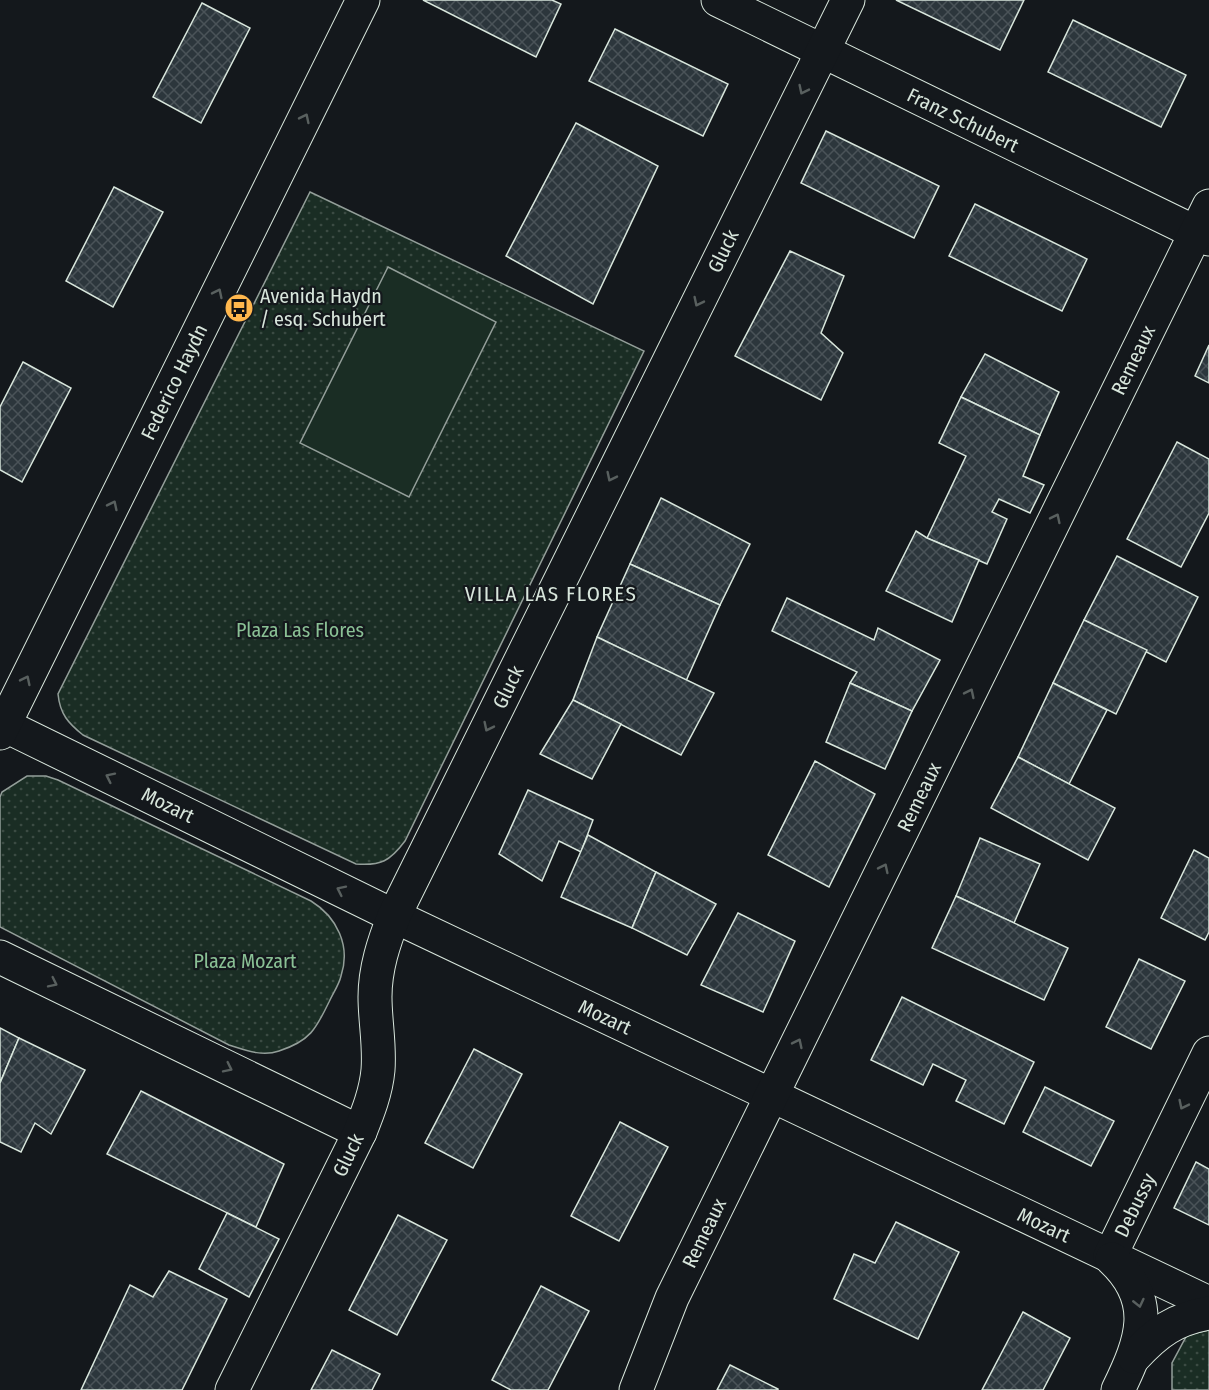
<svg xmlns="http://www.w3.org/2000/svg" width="1209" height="1390" font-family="'Fira Sans Condensed',sans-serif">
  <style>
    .grass { fill: url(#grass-dots); stroke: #939e99; stroke-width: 1.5 }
    .garden { fill: #1a2d24; stroke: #939e99; stroke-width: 1.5 }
    .building { fill: url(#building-cross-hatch); stroke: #d8e6dc; stroke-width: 1.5 }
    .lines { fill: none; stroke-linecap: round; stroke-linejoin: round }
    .street-casing { stroke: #d8e6dc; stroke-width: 35 }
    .street { stroke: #14181c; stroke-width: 33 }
    .oneway { stroke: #59605f }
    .labels { text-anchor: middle; stroke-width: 4.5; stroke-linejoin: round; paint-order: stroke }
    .street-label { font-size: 20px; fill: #d8e6dc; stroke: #14181c }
    .poi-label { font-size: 20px; fill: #d8e6dc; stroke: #14181c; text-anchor: start }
    .park-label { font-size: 20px; fill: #8ac095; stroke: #14181c }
    .neighbourhood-label { font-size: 21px; letter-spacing: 1.5px; fill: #d8e6dc; stroke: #14181c }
  </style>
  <defs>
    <pattern id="grass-dots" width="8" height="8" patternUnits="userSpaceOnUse" patternTransform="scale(1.5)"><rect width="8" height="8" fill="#1a2d24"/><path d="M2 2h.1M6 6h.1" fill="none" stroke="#3b4b43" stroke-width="1.8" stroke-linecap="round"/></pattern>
    <pattern id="building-cross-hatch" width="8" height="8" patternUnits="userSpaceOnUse" patternTransform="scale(1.5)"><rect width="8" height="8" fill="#2c363c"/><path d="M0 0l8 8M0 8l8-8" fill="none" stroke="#4a5358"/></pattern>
  </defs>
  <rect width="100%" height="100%" fill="#14181c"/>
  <g class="grass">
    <path d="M310 192 644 351 405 841C390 861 381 866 356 864L83 735C68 723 60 714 58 694Z"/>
    <path d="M27 776H46L58 780 311 901C337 917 351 946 341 976 339 985 333 993 329 1002 316 1029 310 1041 279 1051 262 1057 245 1050 229 1045L0 927V797L2 792Z"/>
    <path d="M1209 1330V1390H1172V1363L1187 1335Z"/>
  </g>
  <path class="garden" d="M388 267 496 322 409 497 300 443Z"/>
  <g class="building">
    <path d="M423 0H552L561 4 536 57Z"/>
    <path d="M896 0H1024L1000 50Z"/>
    <path d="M202 3 250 28 201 123 153 97Z"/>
    <path d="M1073 20 1186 75 1161 127 1048 72Z"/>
    <path d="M615 29 728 84 703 136 589 81Z"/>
    <path d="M576 123 658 166 593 304 506 256Z"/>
    <path d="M826 131 939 186 914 238 801 183Z"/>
    <path d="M114 187 163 212 113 307 66 281Z"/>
    <path d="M975 204 1087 259 1062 311 949 256Z"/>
    <path d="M790 251 844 276 821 333 843 353 821 400 735 356Z"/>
    <path d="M1209 345V383L1195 376Z"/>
    <path d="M985 354 1059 392 1040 435 961 397Z"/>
    <path d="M23 362 71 388 22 482 0 470V407Z"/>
    <path d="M961 397 1040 435 1023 476 1044 485 1030 513 999 499 992 512 1007 519 987 564 927 538 966 456 939 443Z"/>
    <path d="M1177 442 1209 459V513L1181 567 1127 539Z"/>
    <path d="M661 498 750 544 720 605 630 564Z"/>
    <path d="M916 531 927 538 979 560 952 622 886 591Z"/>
    <path d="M1117 556 1198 597 1166 662 1084 620Z"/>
    <path d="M630 564 720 605 686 681 597 637Z"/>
    <path d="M787 598 874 640 878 628 940 660 912 711 850 683 857 672 772 631Z"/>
    <path d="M1084 620 1147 650 1116 714 1053 683Z"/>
    <path d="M597 637 714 693 681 755 573 700Z"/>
    <path d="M850 683 912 711 885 769 826 742Z"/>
    <path d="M1053 683 1107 710 1069 784 1018 757Z"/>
    <path d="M573 700 621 724 592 779 540 754Z"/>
    <path d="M1018 757 1115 808 1088 860 991 808Z"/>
    <path d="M815 761 875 794 829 887 768 855Z"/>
    <path d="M528 790 593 820 581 852 559 841 542 881 499 854Z"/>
    <path d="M588 835 656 872 632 928 561 897Z"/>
    <path d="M980 838 1040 864 1014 923 956 896Z"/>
    <path d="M1194 850 1209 858V932L1205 940 1161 918Z"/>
    <path d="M656 872 716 904 687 955 632 928Z"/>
    <path d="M956 896 1068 948 1044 1000 932 948Z"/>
    <path d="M738 913 795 941 763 1012 701 985Z"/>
    <path d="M1139 959 1185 981 1151 1049 1106 1027Z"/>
    <path d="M902 997 1034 1062 1004 1124 956 1101 966 1080 933 1064 923 1085 871 1060Z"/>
    <path d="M0 1028 19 1038 0 1083Z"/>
    <path d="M19 1038 85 1070 51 1134 35 1123 21 1152 0 1142V1083Z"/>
    <path d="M474 1049 522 1074 473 1168 425 1143Z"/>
    <path d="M1045 1087 1114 1121 1091 1166 1023 1132Z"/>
    <path d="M141 1091 284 1164 256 1227 107 1154Z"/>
    <path d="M620 1122 668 1147 619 1241 571 1216Z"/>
    <path d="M1196 1162 1209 1169V1225L1174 1208Z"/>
    <path d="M227 1213 279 1239 249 1297 199 1269Z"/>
    <path d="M398 1215 447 1240 397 1335 349 1310Z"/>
    <path d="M896 1222 959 1252 918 1339 834 1299 854 1254 875 1263Z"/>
    <path d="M169 1271 227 1299 182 1390H81L130 1285 153 1297Z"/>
    <path d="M541 1286 589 1311 548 1390H511L492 1380Z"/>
    <path d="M1023 1312 1070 1338 1043 1390H982Z"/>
    <path d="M332 1350 380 1374 372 1390H311Z"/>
    <path d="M730 1365 778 1389V1390H717Z"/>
  </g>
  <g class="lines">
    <g class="street-casing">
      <g id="street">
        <path d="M718 0 1209 239"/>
        <path d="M4 725 394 916 1209 1303"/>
        <path d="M0 733 363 0"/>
        <path d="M0 957 360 1132"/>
        <path d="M1110 1256 1209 1053"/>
        <path d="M1112 1259C1157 1301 1142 1341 1118 1390"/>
        <path d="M1134 1357C1157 1332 1175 1319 1209 1313"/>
        <path d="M232 1390 360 1132C368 1112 376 1092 378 1070 380 1045 375 1021 375 997 375 968 384 942 394 916L848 0"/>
        <path d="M636 1390 672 1298 1209 206"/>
      </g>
    </g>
    <use href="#street" class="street"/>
  </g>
  <defs><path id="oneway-chevron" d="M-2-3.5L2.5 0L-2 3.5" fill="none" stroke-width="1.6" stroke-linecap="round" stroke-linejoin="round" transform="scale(1.5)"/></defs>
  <g class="oneway">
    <use href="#oneway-chevron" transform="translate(803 90) rotate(116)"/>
    <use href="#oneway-chevron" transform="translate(305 118) rotate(-64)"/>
    <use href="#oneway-chevron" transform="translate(218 293) rotate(-64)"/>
    <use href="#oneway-chevron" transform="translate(698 302) rotate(116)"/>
    <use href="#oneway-chevron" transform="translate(611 477) rotate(116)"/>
    <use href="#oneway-chevron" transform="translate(113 505) rotate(-64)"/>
    <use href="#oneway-chevron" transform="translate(1056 518) rotate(-64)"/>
    <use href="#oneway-chevron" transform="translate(26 680) rotate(-64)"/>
    <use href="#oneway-chevron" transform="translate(970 693) rotate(-64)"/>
    <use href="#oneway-chevron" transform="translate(488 727) rotate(116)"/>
    <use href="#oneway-chevron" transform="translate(110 777) rotate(-154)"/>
    <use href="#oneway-chevron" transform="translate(884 868) rotate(-64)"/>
    <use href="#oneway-chevron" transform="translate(341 890) rotate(-154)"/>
    <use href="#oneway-chevron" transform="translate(53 983) rotate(26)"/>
    <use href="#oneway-chevron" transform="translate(798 1043) rotate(-64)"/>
    <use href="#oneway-chevron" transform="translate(228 1068) rotate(26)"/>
    <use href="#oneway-chevron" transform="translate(1183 1105) rotate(116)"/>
    <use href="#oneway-chevron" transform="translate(1139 1303) rotate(77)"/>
  </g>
  <defs>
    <g id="bus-disc" transform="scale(1.5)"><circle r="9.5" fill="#ffb74d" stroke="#14181c"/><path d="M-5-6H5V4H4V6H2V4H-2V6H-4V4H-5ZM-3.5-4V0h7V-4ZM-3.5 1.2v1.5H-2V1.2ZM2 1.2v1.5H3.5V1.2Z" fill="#111"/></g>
  </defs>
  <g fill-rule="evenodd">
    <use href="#bus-disc" x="239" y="308"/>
  </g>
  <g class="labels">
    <g class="street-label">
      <text transform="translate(963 120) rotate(26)" y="7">Franz Schubert</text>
      <text transform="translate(723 251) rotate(-64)" y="7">Gluck</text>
      <text transform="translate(1133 360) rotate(-64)" y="7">Remeaux</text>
      <text transform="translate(174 382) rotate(-64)" y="7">Federico Haydn</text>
      <text transform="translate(508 687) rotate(-64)" y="7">Gluck</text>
      <text transform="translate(919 797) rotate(-64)" y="7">Remeaux</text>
      <text transform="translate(168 805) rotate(26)" y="7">Mozart</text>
      <text transform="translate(605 1017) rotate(25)" y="7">Mozart</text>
      <text transform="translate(348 1155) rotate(-64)" y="7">Gluck</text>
      <text transform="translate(1135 1205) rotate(-64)" y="7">Debussy</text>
      <text transform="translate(1044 1225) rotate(25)" y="7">Mozart</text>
      <text transform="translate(704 1233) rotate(-64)" y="7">Remeaux</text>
    </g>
    <g class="poi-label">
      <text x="260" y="303">Avenida Haydn<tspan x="260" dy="23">/ esq. Schubert</tspan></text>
    </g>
    <g class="park-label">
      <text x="300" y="637">Plaza Las Flores</text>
      <text x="245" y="968">Plaza Mozart</text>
    </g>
    <g class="neighbourhood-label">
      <text x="551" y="601">VILLA LAS FLORES</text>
    </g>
  </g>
</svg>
